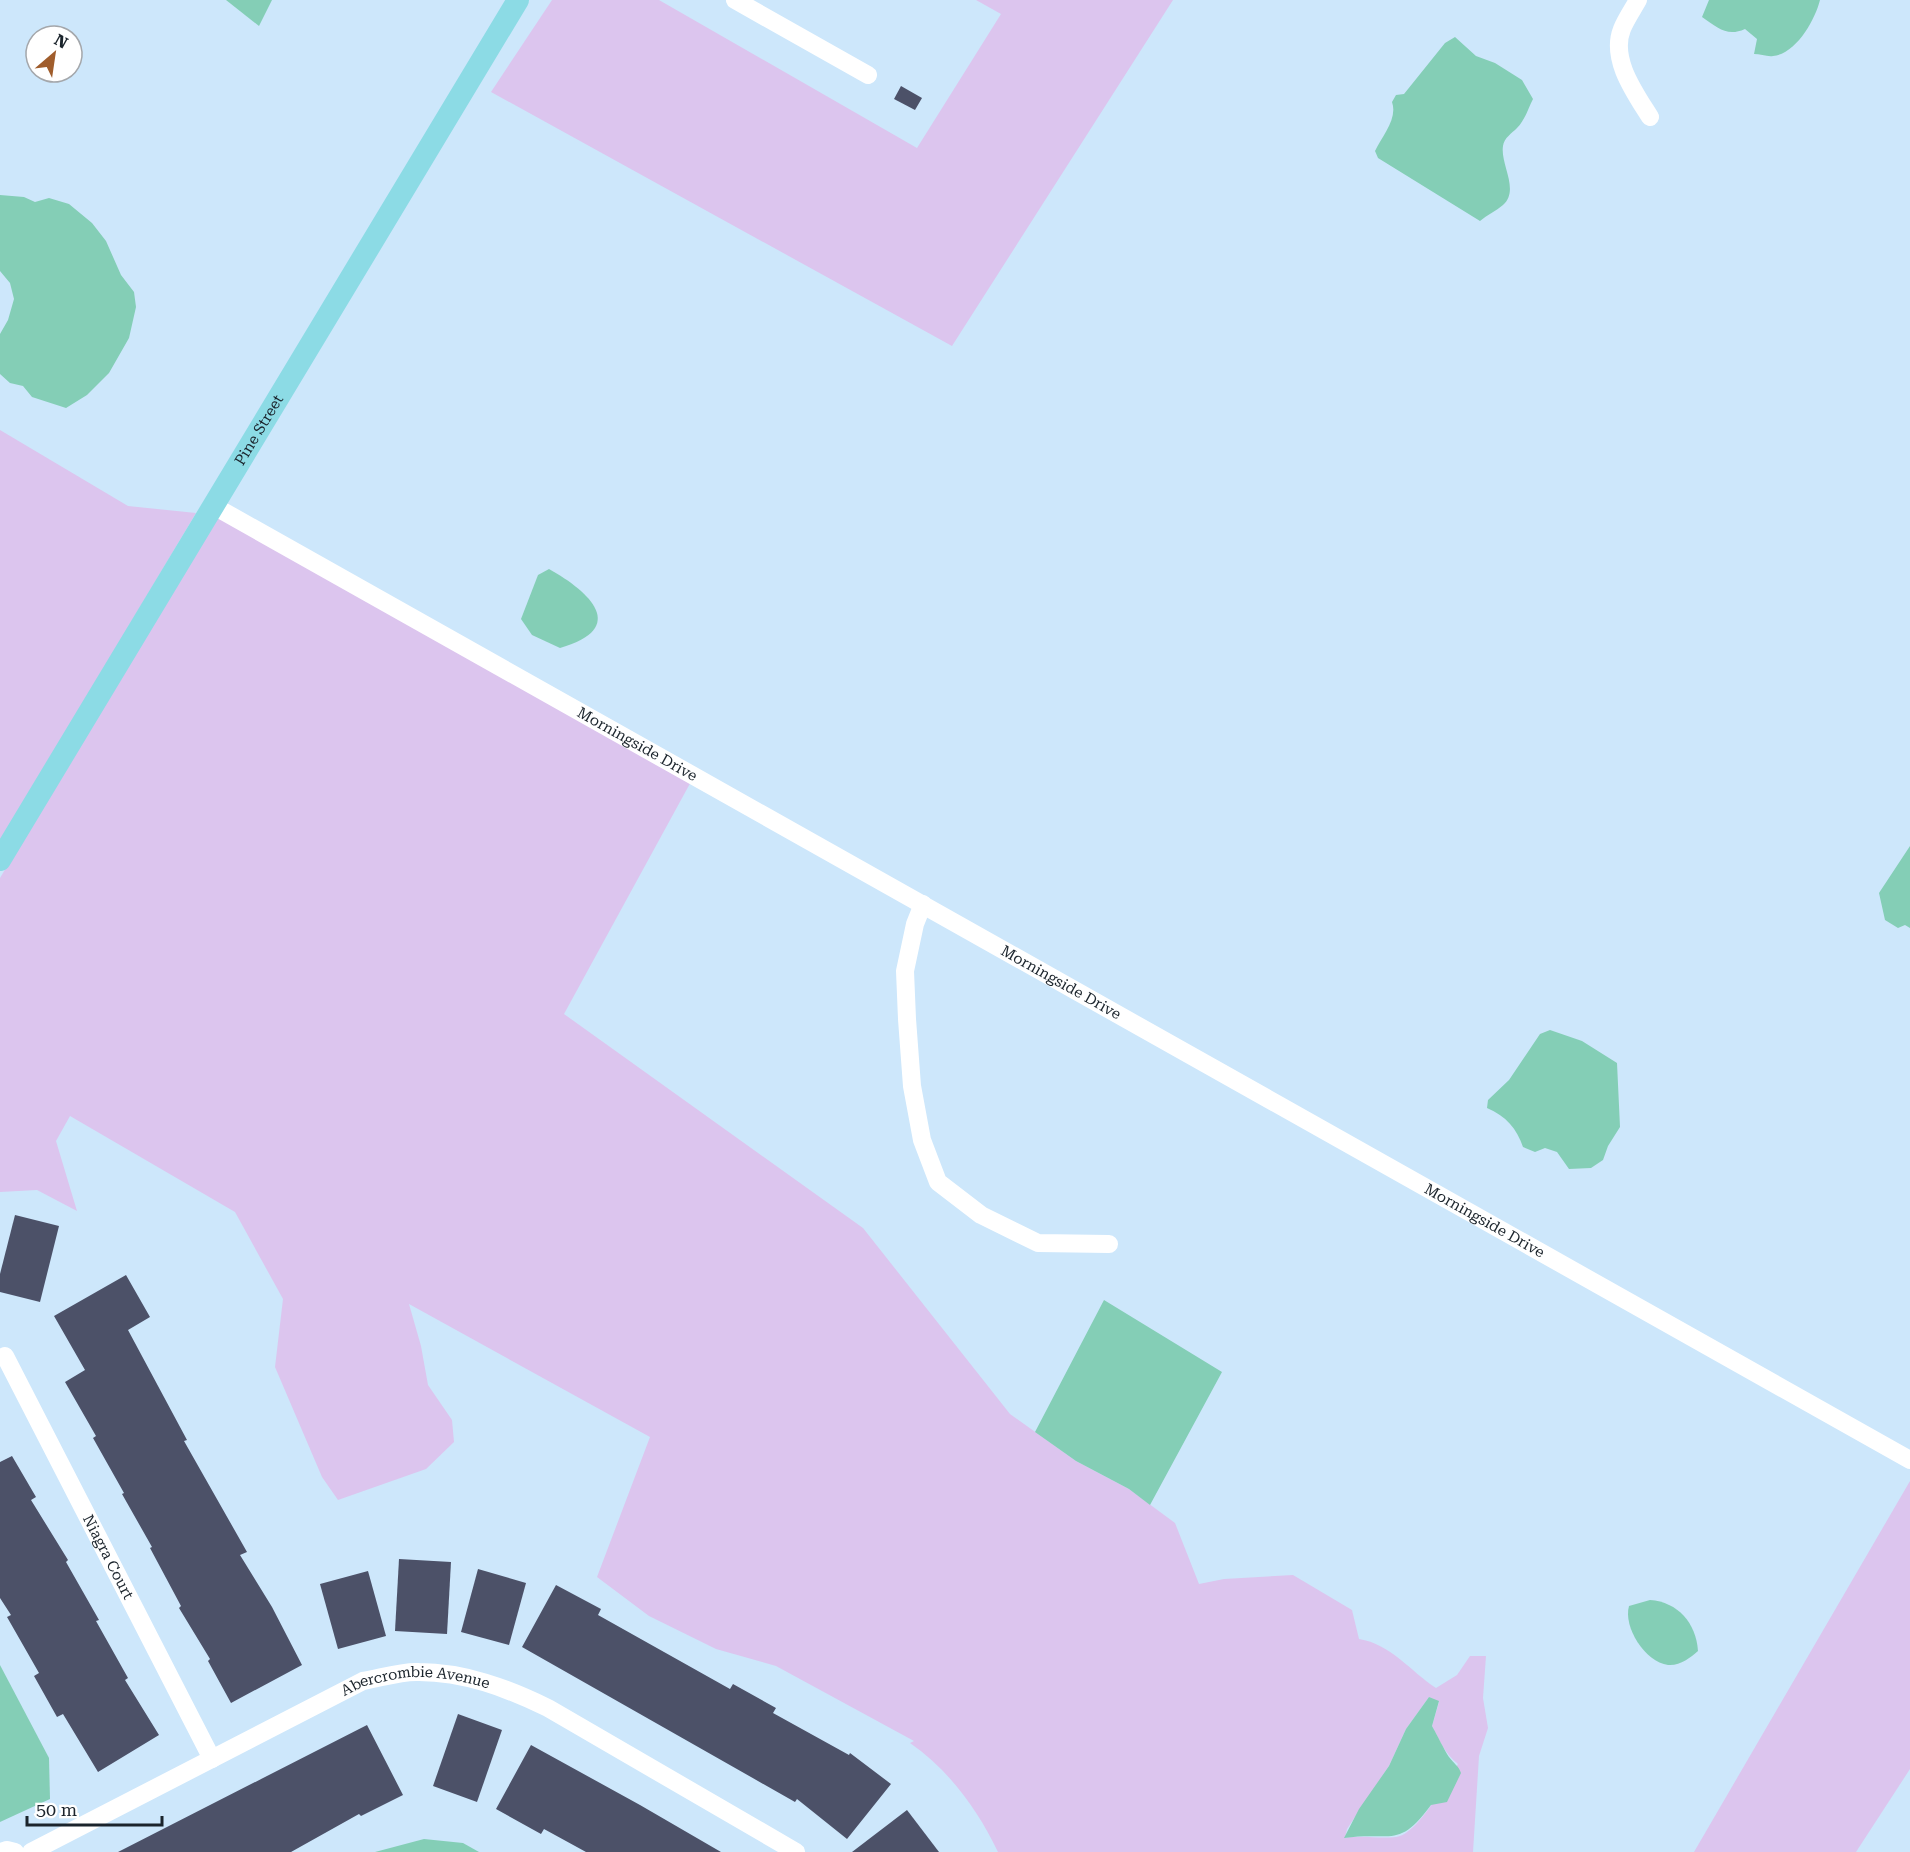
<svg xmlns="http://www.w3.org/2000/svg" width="1910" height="1852" font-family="'Roboto Serif',serif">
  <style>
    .green { fill: #dcc5ee; fill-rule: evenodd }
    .water { fill: #84ceb6 }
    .building { fill: #4c5168 }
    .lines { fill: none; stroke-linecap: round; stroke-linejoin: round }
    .minor { stroke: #fff; stroke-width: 18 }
    .major { stroke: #8cdbe5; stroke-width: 22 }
    .labels { text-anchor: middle; stroke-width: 6; stroke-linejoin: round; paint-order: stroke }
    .street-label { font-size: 15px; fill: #1b242c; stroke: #fff }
  </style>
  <rect width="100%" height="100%" fill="#cde7fb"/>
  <g class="green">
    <path d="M552 0H659L917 148 1001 14 976 0H1173L952 346 491 92Z"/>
    <path d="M0 430 128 506 196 513 0 842Z"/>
    <path d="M216 516 693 778 564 1014 863 1228 1010 1414 1076 1461 1129 1489 1175 1523 1199 1584 1224 1579 1293 1575 1352 1610 1359 1639C1391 1644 1410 1671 1436 1688L1457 1675 1470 1656H1486L1483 1698 1488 1728 1479 1756 1473 1852H998C978 1810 949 1770 910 1743L914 1741 776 1666 716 1649 649 1616 597 1577 650 1437 409 1304 421 1346 428 1385 452 1420 454 1442 426 1469 338 1500 322 1477 275 1367 283 1299 235 1212 70 1116 56 1141 77 1211 37 1190 0 1192V878ZM1429 1697 1439 1702 1432 1726C1439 1740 1446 1755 1458 1764 1446 1782 1417 1835 1396 1837 1379 1839 1362 1835 1345 1838L1347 1829 1389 1766 1406 1729Z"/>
    <path d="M1910 1481V1769L1856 1852H1694Z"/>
  </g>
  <g class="water">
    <path d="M226 0H272L259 26Z"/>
    <path d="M1709 0H1820C1815 20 1796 54 1773 56 1768 57 1760 54 1754 54L1757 39 1745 29C1727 37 1718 28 1702 17Z"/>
    <path d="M1455 37 1476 56 1495 63 1522 80 1533 99C1528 109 1525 120 1517 128 1512 133 1504 138 1503 146 1500 164 1520 190 1503 205 1496 211 1487 215 1480 221L1378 158 1375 151C1382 136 1398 119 1392 102L1396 95 1404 94 1445 43Z"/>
    <path d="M0 195 24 197 35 202 49 198 69 204 92 223 106 241 121 275 134 292 136 307 129 338 109 373 87 395 66 408 32 397 23 386 10 383 0 374V334L8 320 14 299 10 283 0 271Z"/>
    <path d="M549 569C590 592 629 628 560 648L532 635 521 619 538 575Z"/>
    <path d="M1910 846V928L1905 925 1898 928 1885 920 1879 893Z"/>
    <path d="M1550 1030 1582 1041 1617 1063 1620 1127 1608 1146 1603 1160 1591 1168 1569 1169 1557 1152 1545 1148 1535 1152 1523 1147C1517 1129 1506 1116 1487 1108L1488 1100 1509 1080 1540 1034Z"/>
    <path d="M1104 1300 1222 1372 1150 1505 1129 1489 1076 1461 1035 1432Z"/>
    <path d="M1650 1600C1678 1602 1696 1623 1698 1651 1690 1658 1680 1666 1668 1665 1645 1662 1623 1627 1629 1606Z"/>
    <path d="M0 1665 49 1758 50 1799 0 1822Z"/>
    <path d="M1429 1697 1439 1701 1432 1726C1436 1733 1446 1753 1449 1757 1454 1764 1458 1765 1461 1773L1447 1802 1431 1805C1398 1850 1391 1831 1344 1838L1359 1809 1389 1766 1406 1729Z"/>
    <path d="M424 1839 463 1843 479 1852H375Z"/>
  </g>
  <g class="building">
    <path d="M901 86 922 98 915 110 894 99Z"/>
    <path d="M15 1215 59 1226 40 1302 0 1292V1274Z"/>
    <path d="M126 1275 150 1317 128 1330 187 1440 184 1441 247 1552 240 1555 272 1607 302 1665 231 1703 208 1661 210 1659 179 1608 181 1606 150 1548 152 1547 122 1494 124 1493 93 1438 96 1436 65 1382 85 1370 54 1316Z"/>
    <path d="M12 1456 36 1497 31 1500 68 1560 66 1562 99 1620 96 1621 128 1678 125 1680 159 1735 98 1772 63 1714 57 1717 34 1676 39 1673 7 1617 11 1615 0 1598V1462Z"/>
    <path d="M399 1559 451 1562 447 1634 395 1631Z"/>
    <path d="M478 1569 526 1583 509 1645 461 1632Z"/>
    <path d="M368 1571 386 1636 338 1649 320 1584Z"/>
    <path d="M556 1585 601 1609 598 1615 730 1689 733 1684 776 1708 773 1713 849 1755 850 1753 891 1784 847 1839 797 1799 795 1802 522 1647Z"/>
    <path d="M458 1714 502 1730 477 1802 433 1786Z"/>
    <path d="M367 1725 403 1795 361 1816 359 1814 291 1852H118Z"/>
    <path d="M531 1745 640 1805 721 1852H586L544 1829 541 1834 496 1809Z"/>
    <path d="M907 1810 939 1852H852Z"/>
  </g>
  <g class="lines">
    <g class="minor">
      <path d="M735 0 868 75"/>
      <path d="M1638 0C1633 9 1626 19 1622 29 1610 59 1635 93 1650 117"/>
      <path id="s1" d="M212 505 1910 1460"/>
      <path d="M923 904 915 924 905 971 907 1019 912 1086 922 1140 938 1182 981 1215 1038 1243 1109 1244"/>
      <path id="s2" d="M5 1356 212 1759"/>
      <path d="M0 1852 7 1850 15 1852"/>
      <path id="s3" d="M31 1852 363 1681C381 1678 401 1671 419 1672 464 1672 507 1688 548 1708L796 1852"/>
    </g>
    <path class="major" id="s4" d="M0 860 518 0"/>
  </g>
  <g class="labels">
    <g class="street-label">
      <text dy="5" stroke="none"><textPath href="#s4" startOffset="502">Pine Street</textPath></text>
      <text dy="5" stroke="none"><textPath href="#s1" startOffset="488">Morningside Drive</textPath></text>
      <text dy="5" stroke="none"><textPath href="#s1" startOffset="974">Morningside Drive</textPath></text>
      <text dy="5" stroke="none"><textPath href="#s1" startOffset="1460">Morningside Drive</textPath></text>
      <text dy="5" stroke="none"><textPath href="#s2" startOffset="226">Niagra Court</textPath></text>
      <text dy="5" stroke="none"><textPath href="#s3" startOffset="426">Abercrombie Avenue</textPath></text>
    </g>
  </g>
  <g transform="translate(54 54) rotate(29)"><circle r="28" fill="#ffffff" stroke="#a4a7ab" stroke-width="1.5"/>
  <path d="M0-4.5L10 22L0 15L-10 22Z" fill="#a05d2c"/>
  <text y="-9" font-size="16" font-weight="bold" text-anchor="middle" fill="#1b242c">N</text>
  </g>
  <path d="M27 1816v9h135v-9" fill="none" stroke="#1b242c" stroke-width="3"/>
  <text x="36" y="1816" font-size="18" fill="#1b242c" stroke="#ffffff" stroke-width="4.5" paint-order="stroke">50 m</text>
</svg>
